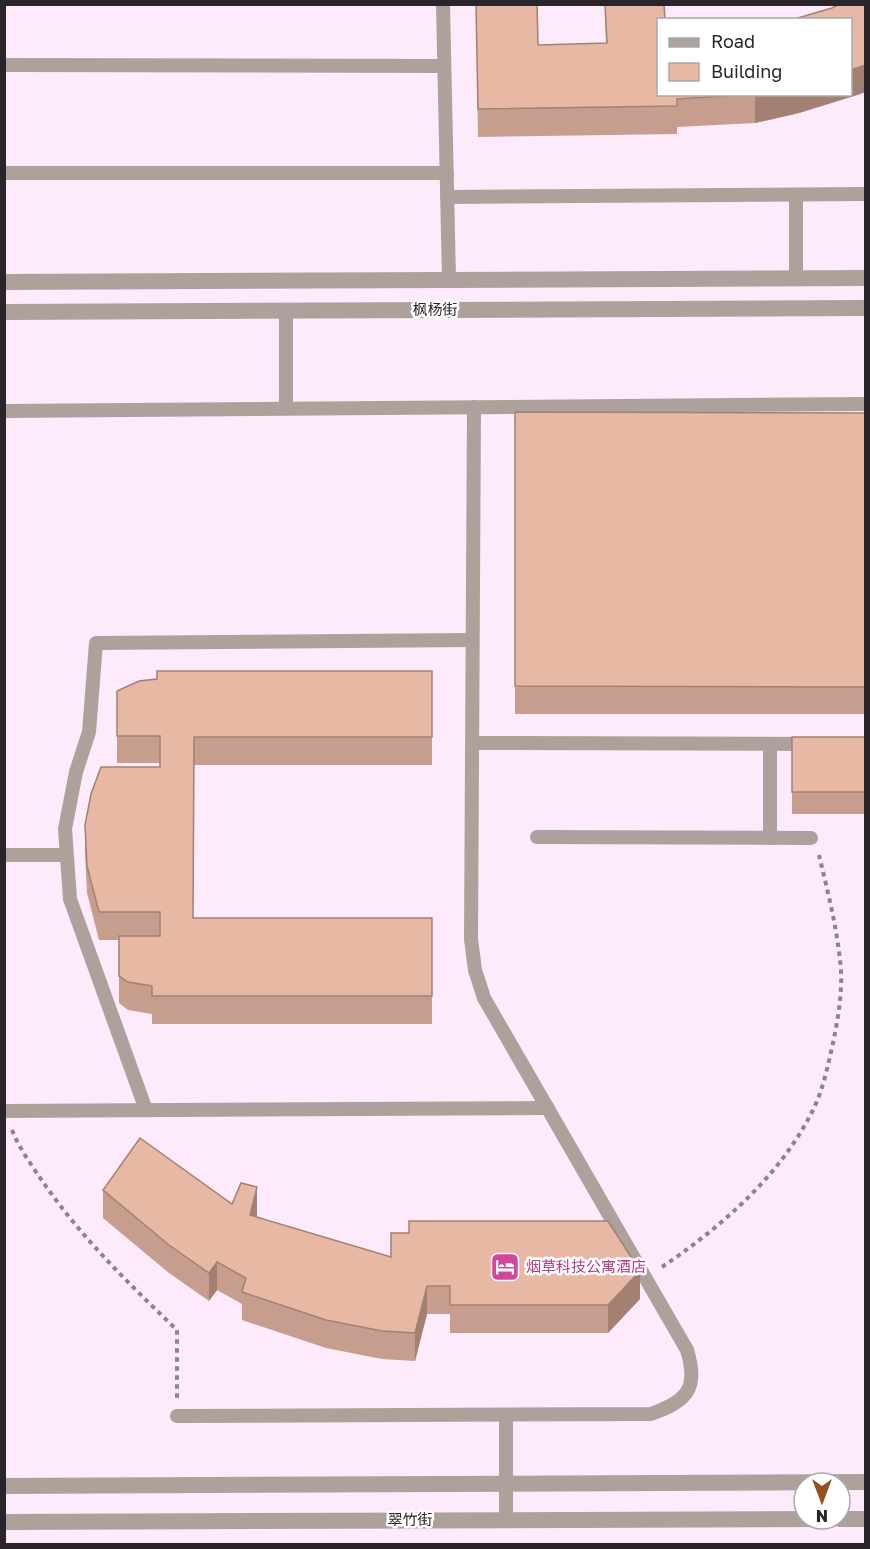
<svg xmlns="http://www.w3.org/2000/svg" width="870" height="1549" font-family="'Golos Text','Noto Sans SC',sans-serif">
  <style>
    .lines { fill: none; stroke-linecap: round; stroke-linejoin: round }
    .path { stroke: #8f828e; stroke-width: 4; stroke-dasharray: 4.5 4.5; stroke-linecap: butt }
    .service { stroke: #ada19b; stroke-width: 14 }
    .minor { stroke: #ada19b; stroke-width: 16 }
    .tertiary { stroke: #ada19b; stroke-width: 16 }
    .wall { fill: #c79e8d }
    .shaded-wall { fill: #a28173 }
    .building { fill: #e7b8a4; stroke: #a28173; stroke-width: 1.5 }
    .labels { text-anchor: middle; stroke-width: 5; stroke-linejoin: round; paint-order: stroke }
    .street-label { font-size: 15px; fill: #2c242b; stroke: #fff }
    .hotel-label { font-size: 15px; fill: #b23c85; stroke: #fff; text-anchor: start }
  </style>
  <rect width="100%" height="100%" fill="#fdeafb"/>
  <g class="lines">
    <g class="path">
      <path d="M12 1130C19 1148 32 1166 43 1182 81 1237 128 1283 177 1330V1398"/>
      <path d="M662 1267C721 1227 779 1177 812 1112 823 1091 828 1065 833 1043 838 1019 842 995 841 971 838 931 828 893 819 855"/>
    </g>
    <g class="service">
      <path d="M443 4 449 280"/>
      <path d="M4 65 444 66"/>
      <path d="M4 173H447"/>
      <path d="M796 195V279"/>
      <path d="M447 197 866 194"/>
      <path d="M286 310V408"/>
      <path d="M4 411 866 404"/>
      <path d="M472 743 809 744"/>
      <path d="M537 837 811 838"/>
      <path d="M770 838V744"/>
      <path d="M4 855H66"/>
      <path d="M146 1110 70 899 65 829 76 772 89 732 96 643 472 640"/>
      <path d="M4 1111 548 1108"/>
      <path d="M506 1415V1520"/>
      <path d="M177 1416 651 1414C687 1401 699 1389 687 1350L484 998 475 970 471 939 474 407"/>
    </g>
    <path class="minor" d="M4 1486 866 1482"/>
    <g class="tertiary">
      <path d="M4 282 866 278"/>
      <path d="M4 312 866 308"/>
      <path d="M840 1519H866"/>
      <path d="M4 1522 816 1519"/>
    </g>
  </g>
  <g class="wall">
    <path d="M476 4 538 45 606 43 605 4H664L658 94H861L799 113 755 123 677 127V134L478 137Z"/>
    <path d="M515 412 866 413V714H515Z"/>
    <path d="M432 671V765H194L193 918H432V1024H152V1014L128 1010 119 1003V940H99L87 893 85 853V825L160 767V763H117V691Z"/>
    <rect x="792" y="737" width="74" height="77"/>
    <path d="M103 1190 232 1204 257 1215V1217L391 1257 640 1299 608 1333H450V1314H427L415 1361 382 1359 326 1348 242 1320V1304L217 1290 209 1301 169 1273 103 1218Z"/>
  </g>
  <g class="shaded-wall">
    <path d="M866 65V92L799 113 755 123V95L850 94V70Z"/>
    <path d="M257 1187V1215L250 1242V1215Z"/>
    <path d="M217 1262V1290L209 1301V1273Z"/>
    <path d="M640 1271V1299L608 1333V1305Z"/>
    <path d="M427 1286V1314L415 1361V1333Z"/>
  </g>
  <g class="building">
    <path d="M476 4H537L538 45 607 43 605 4H664L665 20H658V94H757L677 99V106L478 109Z"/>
    <path d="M840 4H866V65L850 70V20H791L832 8Z"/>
    <path d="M515 412 866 413V687L515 686Z"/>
    <path d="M157 671H432V737H194L193 918H432V996H152V986L128 982 119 976V936H160V912H99L87 866 85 825 91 794 101 767H160V736H117V691L139 681 157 679Z"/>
    <rect x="792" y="737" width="74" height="55"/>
    <path d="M140 1138 232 1204 241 1183 257 1187 250 1215 391 1257V1233H409V1221H608L640 1271 608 1305H450V1286H427L415 1333 382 1331 326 1320 242 1292 246 1278 217 1262 209 1273 169 1245 103 1190Z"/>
  </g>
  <defs>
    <g id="hotel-square" transform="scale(1.5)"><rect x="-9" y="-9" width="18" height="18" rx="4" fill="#d1479c" stroke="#fff"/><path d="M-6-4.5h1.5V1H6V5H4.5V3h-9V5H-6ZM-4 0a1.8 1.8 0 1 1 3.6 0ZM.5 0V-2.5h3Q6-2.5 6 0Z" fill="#fff"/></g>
  </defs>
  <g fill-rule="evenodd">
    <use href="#hotel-square" x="505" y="1267"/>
  </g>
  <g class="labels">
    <g class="street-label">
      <text x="435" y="315">枫杨街</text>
      <text x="410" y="1525">翠竹街</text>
    </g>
    <g class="hotel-label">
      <text x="526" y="1272">烟草科技公寓酒店</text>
    </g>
  </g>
  <rect width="870" height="1549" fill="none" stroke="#2c242b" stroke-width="12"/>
  <rect x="657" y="18" width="195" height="78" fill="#ffffff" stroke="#aba7aa" stroke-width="1.5"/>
  <rect x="669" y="38" width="30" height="9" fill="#ada19b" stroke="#aba7aa" stroke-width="1.5"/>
  <text x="711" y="48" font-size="18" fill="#2c242b">Road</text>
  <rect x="669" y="63" width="30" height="18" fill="#e7b8a4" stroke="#aba7aa" stroke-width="1.5"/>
  <text x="711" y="78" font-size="18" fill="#2c242b">Building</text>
  <g transform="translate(822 1501) rotate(180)"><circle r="28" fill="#ffffff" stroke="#aba7aa" stroke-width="1.5"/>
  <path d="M0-4.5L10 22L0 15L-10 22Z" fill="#93521f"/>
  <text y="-9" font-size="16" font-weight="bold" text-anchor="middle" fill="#2c242b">N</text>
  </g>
</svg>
